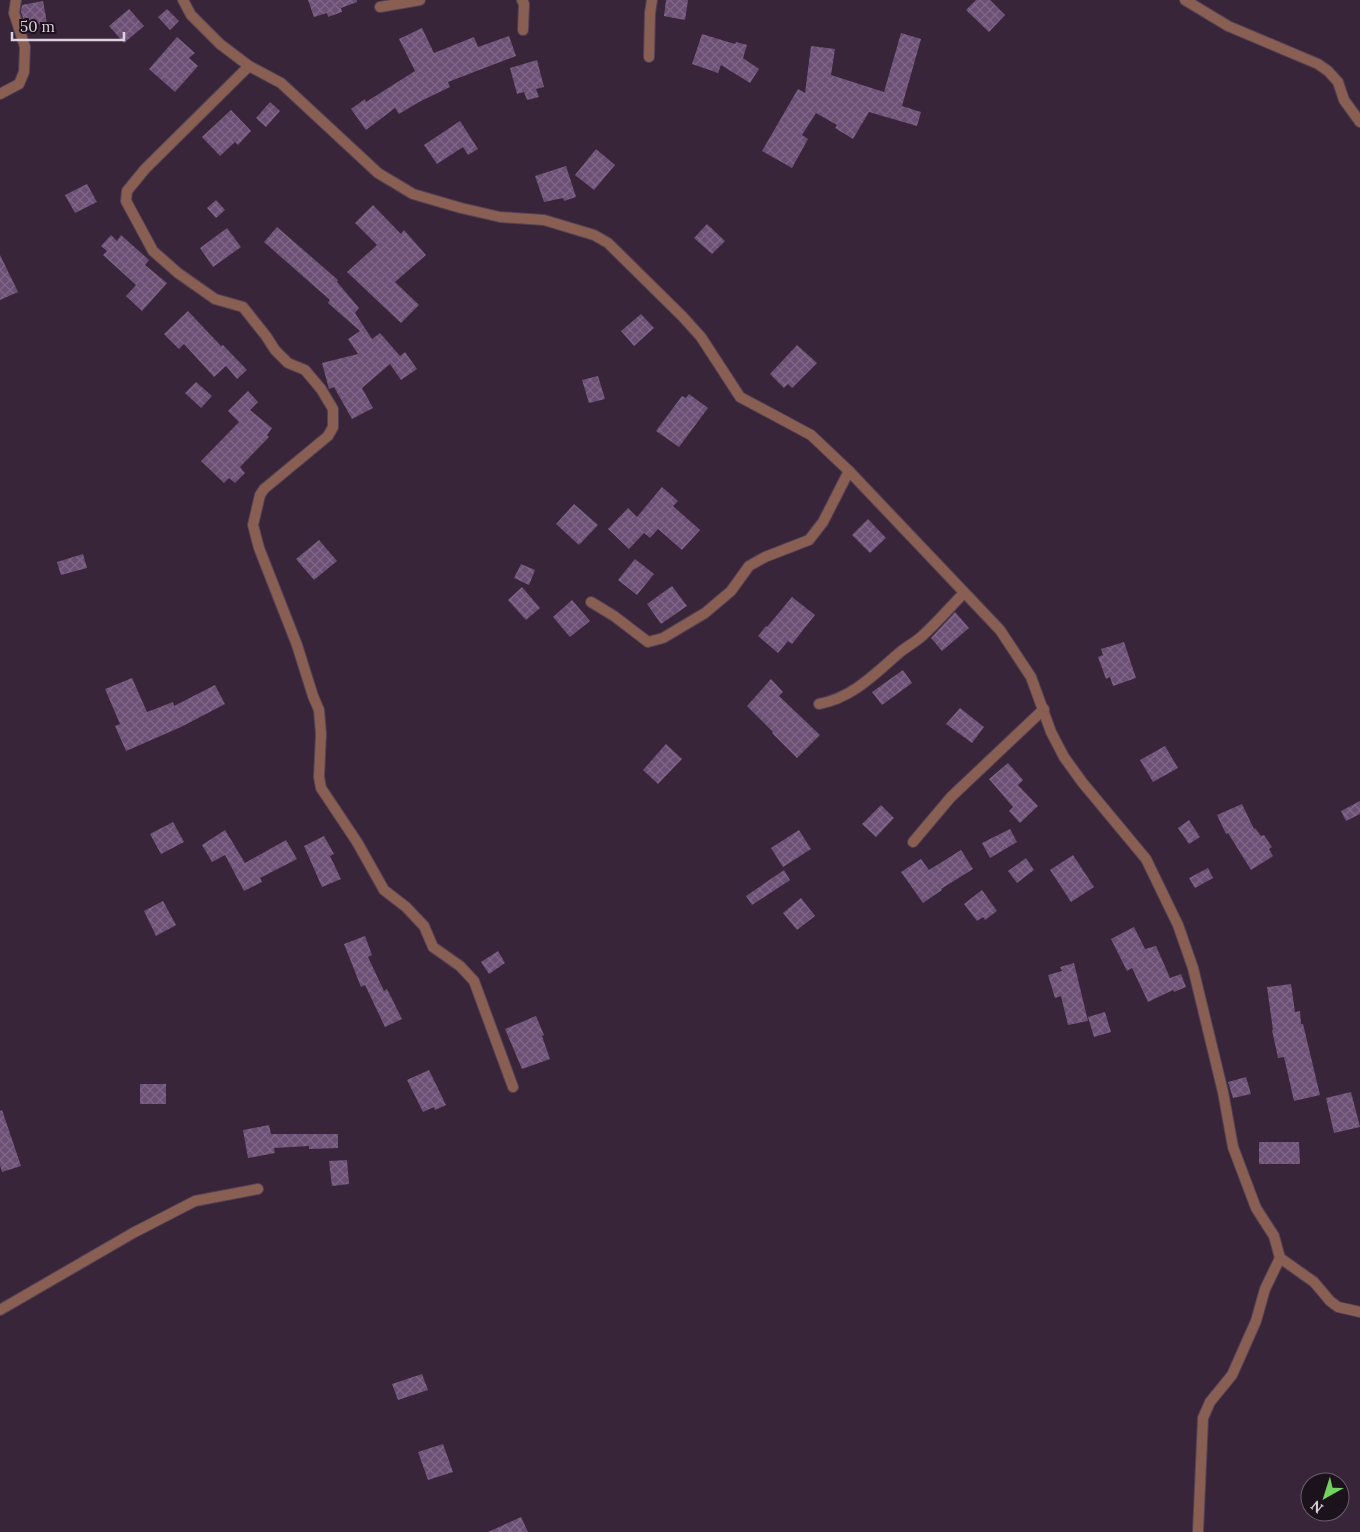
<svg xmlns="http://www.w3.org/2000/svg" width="1360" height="1532" font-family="Lora,serif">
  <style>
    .building { fill: url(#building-cross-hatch) }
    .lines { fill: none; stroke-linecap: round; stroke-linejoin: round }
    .street-casing { stroke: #544154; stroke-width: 12 }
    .street { stroke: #895f54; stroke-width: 10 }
  </style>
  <defs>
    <pattern id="building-cross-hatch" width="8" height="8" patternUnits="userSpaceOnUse" patternTransform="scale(1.25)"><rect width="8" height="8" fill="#6c5075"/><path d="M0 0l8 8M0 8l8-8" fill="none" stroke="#816888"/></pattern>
  </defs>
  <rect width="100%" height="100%" fill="#39253a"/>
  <g class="building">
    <path d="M308 0H357V2L341 8 342 12 328 17 327 13 314 17Z"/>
    <path d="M666 0H688L685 20 664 16Z"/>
    <path d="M976 0H990L1005 15 989 32 966 10Z"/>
    <path d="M43 1 47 23 26 27 21 12 22 5Z"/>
    <path d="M129 9 144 26 124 43 109 26Z"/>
    <path d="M167 9 179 21 170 30 158 17Z"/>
    <path d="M422 28 434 53 474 37 478 47 509 36 516 56 448 82 450 87 419 102 399 114 395 108 366 130 351 109 365 99 366 102 415 71 399 39Z"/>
    <path d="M901 33 921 39 902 106 921 112 917 126 869 112 853 139 835 128 837 125 816 113 802 135 808 139 792 168 762 151 798 89 805 93 811 46 835 49 831 75 884 92Z"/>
    <path d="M702 34 735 44 736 42 747 45 743 58 759 69 750 83 721 65 718 73 692 64Z"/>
    <path d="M177 37 195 53 189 58 198 66 175 92 149 69Z"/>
    <path d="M537 60 544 87 536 89 539 97 527 100 524 92 517 94 510 68Z"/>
    <path d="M270 102 280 111 266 127 256 118Z"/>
    <path d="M231 110 251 131 238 145 235 142 220 156 202 137Z"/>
    <path d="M460 121 478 149 468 155 463 147 437 164 424 145Z"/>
    <path d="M596 149 615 165 594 190 575 175Z"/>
    <path d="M566 166 576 197 564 201 563 198 544 202 535 176Z"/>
    <path d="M87 184 97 202 75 213 65 195Z"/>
    <path d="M216 200 225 210 216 218 207 208Z"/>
    <path d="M373 205 401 234 404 230 426 255 395 282 419 305 401 323 347 272 377 245 355 223Z"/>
    <path d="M707 224 725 241 712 254 694 238Z"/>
    <path d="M277 227 338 280 337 282 359 308 355 313 372 339 380 333 400 356 405 352 417 369 401 380 390 364 362 388 373 408 352 419 334 387 329 389 322 363 358 354 348 339 360 331 328 303 330 300 264 242Z"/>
    <path d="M227 228 241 247 213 267 200 248Z"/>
    <path d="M111 235 117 241 121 235 149 260 145 265 167 283 142 311 126 296 136 285 103 255 107 251 101 246Z"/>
    <path d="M0 255 18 292 0 300Z"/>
    <path d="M188 311 221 346 223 345 247 370 237 379 226 366 214 377 184 344 179 349 164 334Z"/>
    <path d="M641 314 654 328 634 346 621 331Z"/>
    <path d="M797 345 817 363 792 388 788 384 784 388 770 374Z"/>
    <path d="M598 376 605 399 589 403 582 380Z"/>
    <path d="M196 382 212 396 201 408 185 393Z"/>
    <path d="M248 391 258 402 250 410 272 428 267 435 269 437 240 467 245 473 235 483 229 478 224 483 201 461 239 422 228 411Z"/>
    <path d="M689 394 708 408 679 447 656 431 682 396 686 398Z"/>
    <path d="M662 487 678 501 673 506 700 530 682 550 658 529 650 538 644 533 629 549 608 529 628 508 637 517Z"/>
    <path d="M574 504 598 525 579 545 556 524Z"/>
    <path d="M868 519 886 538 870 553 852 535Z"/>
    <path d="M319 540 337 561 314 580 296 559Z"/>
    <path d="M83 554 87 568 61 575 57 562Z"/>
    <path d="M635 559 654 574 637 595 618 580Z"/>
    <path d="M521 564 535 570 529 585 514 578Z"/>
    <path d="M672 586 687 606 661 624 647 604Z"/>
    <path d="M522 587 540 608 526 620 508 600Z"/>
    <path d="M792 597 815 615 792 644 788 641 778 653 758 636 766 626 767 627Z"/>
    <path d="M572 600 590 621 570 637 553 617Z"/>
    <path d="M955 612 969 628 942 651 931 638Z"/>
    <path d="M1124 642 1136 678 1113 686 1110 677 1106 679 1098 657 1103 655 1101 649Z"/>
    <path d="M903 670 912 683 882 705 872 692Z"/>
    <path d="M132 678 147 712 173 702 174 706 215 685 225 704 181 727 126 751 115 726 120 724 105 689Z"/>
    <path d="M771 679 783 692 779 696 820 735 797 758 772 733 773 732 747 706Z"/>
    <path d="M960 708 984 727 972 743 946 724Z"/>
    <path d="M666 744 682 759 658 784 643 770Z"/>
    <path d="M1165 746 1178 768 1153 782 1140 760Z"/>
    <path d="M1008 763 1023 780 1018 785 1038 806 1020 823 1009 811 1013 807 989 779Z"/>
    <path d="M1360 801V814L1346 821 1341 811Z"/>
    <path d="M1242 804 1254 829 1255 828 1261 836 1264 835 1272 847 1269 849 1273 856 1251 870 1228 833 1226 834 1217 815Z"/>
    <path d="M881 805 894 818 876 837 862 824Z"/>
    <path d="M1189 820 1200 837 1189 844 1178 828Z"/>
    <path d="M173 822 184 842 161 854 150 834Z"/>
    <path d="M1010 829 1017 842 990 858 982 843Z"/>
    <path d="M225 830 245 863 286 840 297 859 260 878 262 882 244 891 225 855 212 862 202 845Z"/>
    <path d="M799 830 811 849 783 867 771 848Z"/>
    <path d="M324 836 334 854 330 856 341 879 322 887 304 846Z"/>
    <path d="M961 850 973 869 941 889 942 890 923 903 901 872 921 859 929 870Z"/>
    <path d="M1073 855 1094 887 1071 902 1050 870Z"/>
    <path d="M1026 858 1034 870 1017 883 1008 871Z"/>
    <path d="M1208 868 1213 878 1195 888 1189 878Z"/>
    <path d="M784 870 790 880 752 905 746 896Z"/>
    <path d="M982 890 997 911 985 920 983 917 977 921 964 904Z"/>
    <path d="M801 898 815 916 797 930 783 913Z"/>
    <path d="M163 901 176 925 156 936 144 911Z"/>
    <path d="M1134 927 1145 949 1156 946 1170 978 1181 974 1186 987 1174 992 1173 990 1148 1002 1132 968 1127 971 1111 939Z"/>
    <path d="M365 936 372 955 368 957 384 991 387 989 402 1019 385 1027 365 985 361 987 344 944Z"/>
    <path d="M498 951 505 963 489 974 481 962Z"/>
    <path d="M1074 963 1088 1021 1068 1025 1061 996 1055 998 1048 975 1062 971 1060 967Z"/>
    <path d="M1291 984 1295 1012 1300 1011 1301 1024H1303L1320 1095 1294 1101 1284 1057 1278 1058 1272 1030H1273L1267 987Z"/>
    <path d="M1105 1012 1111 1032 1094 1037 1088 1017Z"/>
    <path d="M536 1016 544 1035 542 1036 550 1059 522 1069 505 1029Z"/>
    <path d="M429 1070 446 1105 435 1110 434 1107 423 1112 407 1080Z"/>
    <path d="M1246 1077 1251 1094 1233 1098 1228 1082Z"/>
    <rect x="140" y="1084" width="26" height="20"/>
    <path d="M1351 1092 1360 1127 1334 1133 1326 1098Z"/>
    <path d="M2 1110 21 1166 2 1172 0 1165V1111Z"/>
    <path d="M269 1125 271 1134H338V1148L309 1149V1146L274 1148 275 1153 248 1158 243 1130Z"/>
    <path d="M1259 1142H1299L1300 1164H1259Z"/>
    <path d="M347 1160 349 1184 332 1186 329 1161Z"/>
    <path d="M422 1374 428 1390 398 1400 392 1384Z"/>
    <path d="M443 1444 453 1472 428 1480 418 1452Z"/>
    <path d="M521 1517 528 1532H488Z"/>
  </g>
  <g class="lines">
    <g class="street-casing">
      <g id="street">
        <path d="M183 0 191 15 220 44 249 66 281 83 378 173 413 194 461 208 500 217 544 220 594 235 608 243 682 316 701 337 740 397 811 435 849 471 1000 630 1031 677 1051 732 1064 757 1082 782 1146 859 1178 925 1193 968 1223 1092 1233 1147 1256 1208 1274 1236 1280 1258 1314 1282 1330 1301 1338 1307 1360 1312"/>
        <path d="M522 0 524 4 523 30"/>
        <path d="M1185 0 1228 26 1318 64 1328 71 1338 82 1344 100 1360 122"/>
        <path d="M380 7 420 0"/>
        <path d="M649 57 650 13 652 0"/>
        <path d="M249 66 145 169 127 191 126 201 153 251 178 273 215 299 243 307 266 336 275 350 288 363 305 370 321 389 333 409V427L328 436 264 489 260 495 253 525 259 548 297 645 313 696 319 710 321 734 319 777 321 788 357 842 384 890 406 907 424 926 433 947 460 966 474 981 513 1087"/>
        <path d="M0 94 19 84 24 72 25 47 14 13 16 0"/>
        <path d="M591 602 614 616 648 642 663 638 705 613 731 591 749 566 765 557 809 540 823 522 849 471"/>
        <path d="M819 704C852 698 875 674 899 653 906 647 914 643 921 637 937 623 950 607 964 593"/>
        <path d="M913 842 951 797 1044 709"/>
        <path d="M0 1310 133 1233 195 1201 258 1189"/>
        <path d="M1198 1532 1203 1418 1210 1402 1232 1375 1256 1321 1265 1289 1280 1258"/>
      </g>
    </g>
    <use href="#street" class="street"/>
  </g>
  <g transform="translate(1325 1497) rotate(219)"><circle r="24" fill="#1b121c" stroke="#695f6a"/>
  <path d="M0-4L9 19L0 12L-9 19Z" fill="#72d25d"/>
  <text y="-8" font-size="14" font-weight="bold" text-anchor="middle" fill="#dfd2df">N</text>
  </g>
  <path d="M12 32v8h112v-8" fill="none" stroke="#dfd2df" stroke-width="2.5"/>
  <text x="20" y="32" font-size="15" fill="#dfd2df" stroke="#1b121c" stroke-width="4" paint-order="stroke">50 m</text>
</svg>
